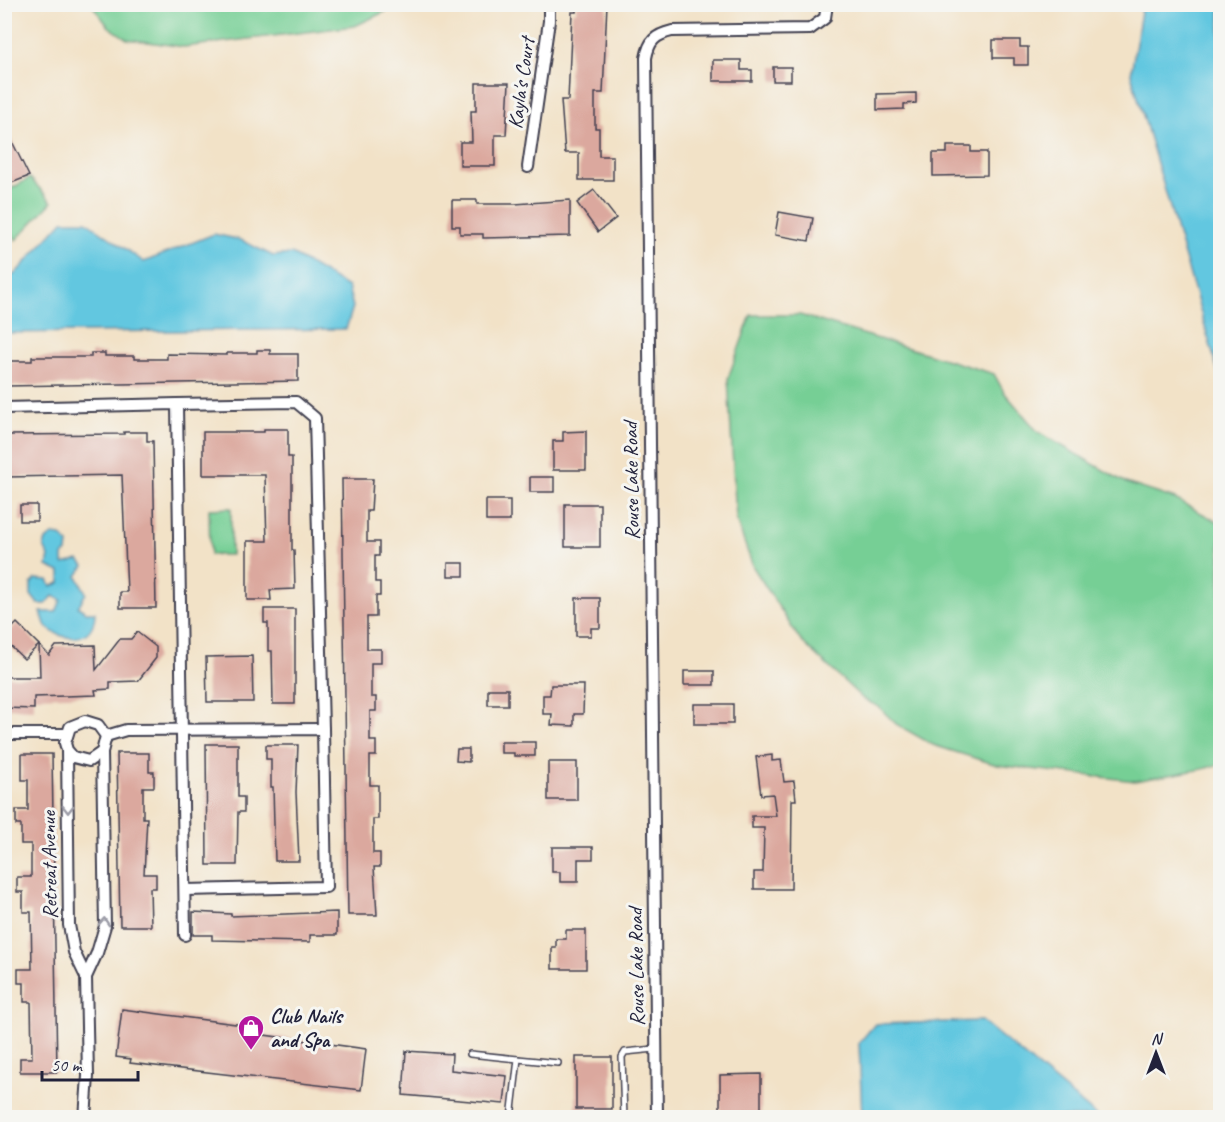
<svg xmlns="http://www.w3.org/2000/svg" width="1225" height="1122" font-family="Caveat,sans-serif">
  <style>
    .green { fill: #76cf95; stroke: #4c7868; stroke-width: 1.5 }
    .water { fill: #62c7e0; stroke: #42748e; stroke-width: 1.5 }
    .building { fill: #dba89e }
    .lines { fill: none; stroke-linecap: round; stroke-linejoin: round }
    .lane-casing { stroke: #413f50; stroke-width: 8 }
    .street-casing { stroke: #413f50; stroke-width: 14 }
    .lane { stroke: #fff; stroke-width: 5 }
    .street { stroke: #fff; stroke-width: 10 }
    .oneway { stroke: #9c9ca7 }
    .labels { text-anchor: middle; stroke-width: 6; stroke-linejoin: round; paint-order: stroke }
    .street-label { font-size: 21px; fill: #22223b; stroke: #f6f6f2 }
    .poi-label { font-size: 21px; font-weight: bold; fill: #22223b; stroke: #f6f6f2; text-anchor: start }
  </style>
  <rect width="100%" height="100%" fill="#f6f6f2"/>
  <filter id="ink" filterUnits="userSpaceOnUse"><feTurbulence type="fractalNoise" baseFrequency=".0167" numOctaves="2"/><feDisplacementMap in="SourceGraphic" scale="12" xChannelSelector="R" yChannelSelector="G"/><feConvolveMatrix kernelMatrix="1 2 1 2 8 2 1 2 1" color-interpolation-filters="sRGB"/></filter>
  <filter id="wash" filterUnits="userSpaceOnUse"><feTurbulence type="fractalNoise" baseFrequency=".008" numOctaves="4" result="noise"/><feDisplacementMap in="SourceGraphic" scale="24" xChannelSelector="R" yChannelSelector="G"/><feGaussianBlur stdDeviation="1.35" result="paint"/><feColorMatrix in="noise" values="0 0 0 0 0 0 0 0 0 0 0 0 0 0 0 0 0 1.4 0 .05"/><feComposite in="paint" operator="in"/></filter>
  <g filter="url(#wash)">
    <rect width="100%" height="100%" fill="#f2e2c7"/>
    <g class="green">
      <path d="M92 5H399L355 26 184 47 127 39 108 26Z"/>
      <path d="M30 178 52 202 16 240 5 227V192Z"/>
      <path d="M751 315H800L994 374 1004 392 1038 432 1126 483 1175 499 1220 523V764L1203 769 1135 781 997 765 933 745 896 724 879 707 863 699 800 640 753 567 736 519 728 378Z"/>
      <path d="M231 508V555H210L209 509Z"/>
    </g>
    <g class="water">
      <path d="M1142 5H1220V378L1131 74Z"/>
      <path d="M63 221H86L144 262 214 234 241 240 273 256 292 254 348 287 353 307 346 329 5 333V279L15 274Z"/>
      <path d="M52 535 61 536 68 544 67 552 63 555V564L79 560 84 566 77 576 86 593 78 607 86 612H95C95 643 65 643 46 627L41 612H56L61 600 53 596 46 604H38L31 595V584L35 579 48 580 51 586 60 583V572L47 566 49 556 44 547 46 540Z"/>
      <path d="M982 1021 1098 1117H862L859 1043 875 1024Z"/>
    </g>
    <g id="blocks">
      <g class="building">
        <path d="M576 4H607L603 93H595V128H599V156H613V180H579V153H565L561 100H568L572 12H576Z"/>
        <path d="M993 40H1020V47H1028V65H1014V58H993Z"/>
        <path d="M713 60H741V70H752V81H713Z"/>
        <rect x="773" y="67" width="18" height="14"/>
        <path d="M476 83H509L506 135H495V166H460V142H472L471 111H476Z"/>
        <path d="M916 93V103L904 104V109L877 110V94Z"/>
        <path d="M4 125 29 176 4 186Z"/>
        <path d="M947 146H971V152H987V175L933 176V153H947Z"/>
        <path d="M594 190 616 218 598 232 577 203Z"/>
        <path d="M452 200H477V204H515L570 200V236L483 238V234H460V226H452Z"/>
        <path d="M779 212 813 218 809 241 775 235Z"/>
        <path d="M257 350H270V354H298V381L7 386V361H32V357H91V353H105V356H134V359H167V354L227 355V353H257Z"/>
        <path d="M264 429H288V457H292V550H294L295 589 270 590 271 600H247V541H267L265 475H203V432H264Z"/>
        <path d="M586 431V470H553V441H563V432Z"/>
        <path d="M124 432H147V441H153L156 608H120V592H127L122 475 6 477V435L124 434Z"/>
        <rect x="530" y="477" width="24" height="15"/>
        <path d="M342 479H373L371 511H367V542H379V556H375V582H380V596H376V617H367V649H381V663H371V697H376V711H370V741H376V756H370V785H378V819H373V853H380V867H374L377 915H348Z"/>
        <rect x="486" y="500" width="24" height="21"/>
        <rect x="565" y="504" width="35" height="43"/>
        <rect x="20" y="505" width="17" height="16"/>
        <rect x="448" y="563" width="16" height="13"/>
        <path d="M576 598H600V628H591V636H576Z"/>
        <path d="M264 609H295V704H273L272 651H268V623H264Z"/>
        <path d="M17 623 39 645 24 659 4 640V636Z"/>
        <path d="M137 632 156 647V658L138 681 110 682V689L95 690 96 695 34 697V709L4 708V677H40L39 645 49 655 56 646 95 645 96 670 120 639H131Z"/>
        <path d="M252 656 253 702H207L206 657Z"/>
        <rect x="684" y="671" width="30" height="14"/>
        <path d="M551 685H584L583 714H574V726L551 725 552 714H543V695H550Z"/>
        <rect x="488" y="689" width="20" height="16"/>
        <rect x="694" y="704" width="39" height="20"/>
        <path d="M501 742H535V756H514V753H501Z"/>
        <path d="M206 744H238V797H244V812H238L237 865H207Z"/>
        <path d="M266 745H298L296 792 299 861H275L273 787H271V759H266Z"/>
        <path d="M457 749H469V762L456 761Z"/>
        <path d="M117 753H149V772H154V787H143V818H147L144 874H156V888H150L151 926H120Z"/>
        <path d="M22 754H52L57 1072H20V1058H32L31 1002H24V983H18V969H32L31 912H23V892H17V877H31V844H21V825H16V810H28V780H22Z"/>
        <path d="M772 755V761L781 760 784 782 794 781 796 800H792L791 889H754V872H763L764 828H752V816H776L773 794 761 795 756 757Z"/>
        <rect x="548" y="762" width="29" height="38"/>
        <path d="M552 847H593V859H578V882H560V872H552Z"/>
        <path d="M193 912 231 914V916L337 912V935H310V942L212 940V935H193Z"/>
        <path d="M566 930H586V969H552V947H556V939H566Z"/>
        <path d="M122 1009 258 1027 257 1034 366 1049 361 1090 130 1063 131 1059 116 1057Z"/>
        <path d="M406 1051 452 1054 451 1070 507 1076 504 1104 403 1095Z"/>
        <rect x="576" y="1057" width="36" height="52"/>
        <path d="M761 1074V1118H720V1075Z"/>
      </g>
    </g>
  </g>
  <g filter="url(#ink)">
    <use href="#blocks" fill-opacity="0" stroke="#413f50" stroke-width="1.5"/>
    <g class="lines">
      <g class="lane-casing">
        <g id="lane">
          <path d="M470 1054 518 1059 511 1118"/>
          <path d="M518 1059 558 1063"/>
          <path d="M624 1118 622 1057 625 1052 655 1049"/>
        </g>
      </g>
      <g class="street-casing">
        <g id="street">
          <path d="M528 167 549 21V4"/>
          <path d="M177 404 296 402 315 418 323 729"/>
          <path d="M4 408 177 404 185 935"/>
          <path d="M4 734H66"/>
          <path d="M106 736 126 730 323 729 326 887 185 890"/>
          <path d="M67 750 73 757 89 761 102 752 106 736 98 725 85 721 70 727 65 743 67 750 69 925 74 952 86 977 88 1076 85 1118"/>
          <path d="M86 977 97 953 105 926 102 752"/>
          <path d="M657 1118 646 58C649 41 655 35 672 31L810 29 825 18 827 4"/>
        </g>
      </g>
      <use href="#lane" class="lane"/>
      <use href="#street" class="street"/>
    </g>
    <defs><path id="oneway-chevron" d="M-2-3.5L2.5 0L-2 3.5" fill="none" stroke-width="1.6" stroke-linecap="round" stroke-linejoin="round" transform="scale(1.5)"/></defs>
    <g class="oneway">
      <use href="#oneway-chevron" transform="translate(68 809) rotate(90)"/>
      <use href="#oneway-chevron" transform="translate(104 922) rotate(-86)"/>
    </g>
  </g>
  <defs>
    <g id="shop-pin" transform="scale(1.35)"><path d="M0 17L-7.5 6A9.5 9.5 0 1 1 7.5 6Z" fill="#b5179e" stroke="#f6f6f2"/><path d="M-5-2.5h2.3a2.7 3.5 0 0 1 5.4 0H5L5.5 6h-11ZM-1.5-2.5h3a1.5 2.3 0 0 0-3 0Z" fill="#fff"/></g>
  </defs>
  <g fill-rule="evenodd">
    <use href="#shop-pin" x="251" y="1028"/>
  </g>
  <g class="labels">
    <g class="street-label">
      <text transform="translate(521 83) rotate(-82)" y="7">Kayla's Court</text>
      <text transform="translate(631 481) rotate(-91)" y="7">Rouse Lake Road</text>
      <text transform="translate(49 865) rotate(-91)" y="7">Retreat Avenue</text>
      <text transform="translate(636 967) rotate(-91)" y="7">Rouse Lake Road</text>
    </g>
    <g class="poi-label">
      <text x="270" y="1023">Club Nails<tspan x="270" dy="24">and Spa</tspan></text>
    </g>
  </g>
  <rect width="1225" height="1122" fill="none" stroke="#f6f6f2" stroke-width="24"/>
  <g transform="translate(1156 1053)" stroke="#f6f6f2" stroke-width="4.5" paint-order="stroke">
  <path d="M0-4.5L10 22L0 15L-10 22Z" fill="#22223b"/>
  <text y="-9" font-size="16" font-weight="bold" text-anchor="middle" fill="#22223b">N</text>
  </g>
  <path d="M42 1071v9h96v-9" fill="none" stroke="#22223b" stroke-width="3"/>
  <text x="51" y="1071" font-size="18" fill="#22223b" stroke="#f6f6f2" stroke-width="4.5" paint-order="stroke">50 m</text>
</svg>
